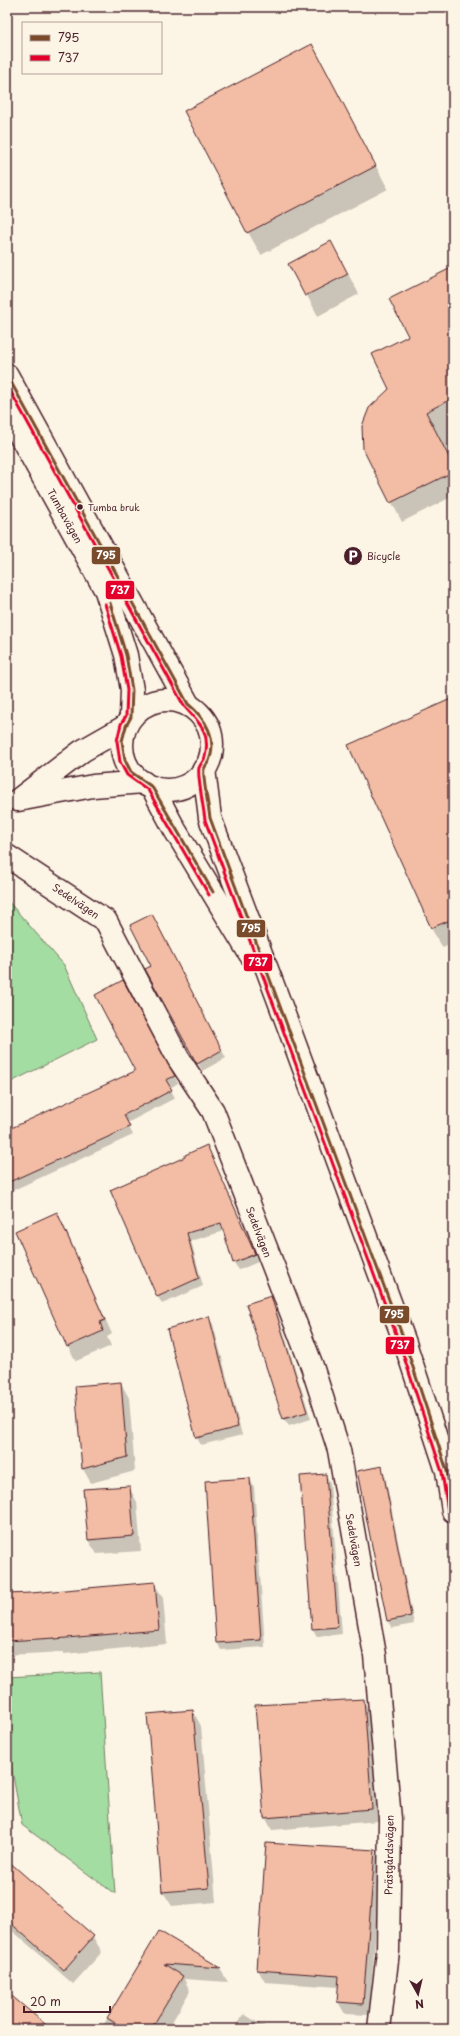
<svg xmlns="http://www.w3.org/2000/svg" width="460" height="2036" font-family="'Playpen Sans',sans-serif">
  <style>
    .green { fill: #a4dda2; stroke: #777e66 }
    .shadow { fill: #0003 }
    .building { fill: #f2bda4; stroke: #4a1f2b }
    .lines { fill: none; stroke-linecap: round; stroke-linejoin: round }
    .street-casing { stroke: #4a1f2b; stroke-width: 25 }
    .secondary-casing { stroke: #4a1f2b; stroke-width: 25 }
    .street { stroke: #fcf5e5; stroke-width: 22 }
    .secondary { stroke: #fcf5e5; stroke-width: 22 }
    .bus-1-casing { stroke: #fcf5e5; stroke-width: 6 }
    .bus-2-casing { stroke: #fcf5e5; stroke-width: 6 }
    .bus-1 { stroke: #7a4b2a; stroke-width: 3 }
    .bus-2 { stroke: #e4002b; stroke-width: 3 }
    .bus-dot { fill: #4a1f2b; stroke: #fcf5e5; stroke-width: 1.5 }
    .labels { text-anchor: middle; stroke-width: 3; stroke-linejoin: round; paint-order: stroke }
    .bus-label { font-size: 9px; fill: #4a1f2b; stroke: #fcf5e5; text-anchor: start }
    .street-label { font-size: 10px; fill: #4a1f2b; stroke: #fcf5e5 }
    .poi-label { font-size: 10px; fill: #4a1f2b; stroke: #fcf5e5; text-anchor: start }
    .line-badge { stroke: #fcf5e5; stroke-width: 1.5 }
    .badge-label { font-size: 11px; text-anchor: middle; font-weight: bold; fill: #fff }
  </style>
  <rect width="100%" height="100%" fill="#fcf5e5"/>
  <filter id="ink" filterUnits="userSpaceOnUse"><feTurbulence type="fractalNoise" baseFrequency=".025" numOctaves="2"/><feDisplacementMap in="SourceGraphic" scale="8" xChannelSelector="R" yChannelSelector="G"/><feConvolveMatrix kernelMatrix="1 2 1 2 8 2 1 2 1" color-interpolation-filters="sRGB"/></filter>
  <g filter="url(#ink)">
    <g class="green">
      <path d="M7 900 64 965 97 1039 7 1084Z"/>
      <path d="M100 1672 115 1894 22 1825 7 1743V1677Z"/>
    </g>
    <g class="shadow">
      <path d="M312 45 388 189 261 255 248 232Z"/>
      <path d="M331 243 359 294 318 316 290 264Z"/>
      <path d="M453 268V496L402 522 364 449 391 390 409 336Z"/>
      <path d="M453 699V943L443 948 431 928 350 745Z"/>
      <path d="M156 922 226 1058 202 1071 152 967Z"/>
      <path d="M127 989 178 1083 170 1088 175 1098 127 1123 133 1135 7 1193V1131L136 1072Z"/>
      <path d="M207 1146 258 1262 239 1270 234 1263 224 1231 191 1241 203 1286 162 1304 158 1297 187 1157Z"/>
      <path d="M57 1213 65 1228 112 1334 107 1337 111 1346 76 1361 68 1347 16 1232Z"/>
      <path d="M270 1297 275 1305 311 1419 289 1426 284 1419 248 1304Z"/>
      <path d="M208 1317 213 1324 242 1435 201 1445 197 1438 168 1330Z"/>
      <path d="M121 1383 129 1398 135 1471 91 1483 83 1469Z"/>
      <path d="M381 1467 385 1475 414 1624 392 1628 388 1621Z"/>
      <path d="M326 1475 330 1483 342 1634 317 1637 313 1629 301 1477Z"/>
      <path d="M250 1479 254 1487 265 1647 221 1650 217 1642Z"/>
      <path d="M129 1487 137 1502 141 1551 97 1554 88 1540Z"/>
      <path d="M154 1583 163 1598 167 1644 64 1654 63 1652 7 1655V1596Z"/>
      <path d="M363 1700 370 1712 378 1821 272 1830 265 1817 256 1706Z"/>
      <path d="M193 1711 201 1726 216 1902 172 1906 163 1892Z"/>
      <path d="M267 1844 374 1851 381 1863 369 2015 345 2014 338 2002 339 1987 265 1982 258 1970Z"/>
      <path d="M7 1861 93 1937 102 1952 73 1984 7 1926Z"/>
      <path d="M159 1933 220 1969 228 1982 184 1979 190 1991 168 2029H101Z"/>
      <path d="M244 2014 268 2029H235Z"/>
    </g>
    <g class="building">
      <path d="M312 44 376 166 247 233 184 111Z"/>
      <path d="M331 241 348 274 305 296 288 264Z"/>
      <path d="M453 267V398L426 412 453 465V472L390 503 363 449 362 426 369 408 389 389 372 354 408 336 389 299Z"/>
      <path d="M453 698V919L431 928 348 745Z"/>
      <path d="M152 914 222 1050 197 1064 145 969 151 966 130 925Z"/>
      <path d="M123 980 175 1076 166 1080 172 1090 124 1115 130 1127 7 1183V1130L135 1071 95 995Z"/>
      <path d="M207 1145 255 1254 233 1263 221 1223 187 1233 199 1278 157 1297 110 1190 185 1157V1155Z"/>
      <path d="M57 1212 105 1320 100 1322 103 1331 67 1347 15 1231Z"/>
      <path d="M271 1296 307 1412 283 1419 246 1304Z"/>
      <path d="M209 1316 238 1427 196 1438 167 1329Z"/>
      <path d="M121 1382 127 1457 82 1469 75 1386Z"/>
      <path d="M382 1466 411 1616 387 1621 357 1471Z"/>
      <path d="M326 1474 338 1627 312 1629 300 1476Z"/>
      <path d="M250 1478 261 1640 216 1643 205 1481Z"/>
      <path d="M130 1486 134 1536 88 1540 83 1489Z"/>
      <path d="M155 1582 159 1630 55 1639V1638L7 1641V1594L31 1593Z"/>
      <path d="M364 1699 372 1809 264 1818 255 1705Z"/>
      <path d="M193 1710 209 1888 162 1892 147 1714Z"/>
      <path d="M266 1843 375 1850 363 2004 337 2002 339 1976 257 1970Z"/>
      <path d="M7 1860 94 1936 64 1970 7 1920Z"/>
      <path d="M159 1931 221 1968 164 1964 183 1976 151 2029H125L107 2018Z"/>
      <path d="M7 1992 51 2029H7Z"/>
    </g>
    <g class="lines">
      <g class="street-casing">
        <g id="street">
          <path d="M126 726 82 751 18 800 93 786 143 782"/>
          <path d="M7 856 106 921 178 1058 213 1111 312 1366 339 1450 375 1655 390 1819 388 1951 379 2029"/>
        </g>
      </g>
      <g class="secondary-casing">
        <g id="secondary">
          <path d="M7 375 188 704"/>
          <path d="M7 412 106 591 126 655 132 690 131 717"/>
          <circle cx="167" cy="745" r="45"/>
          <path d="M204 769 210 818 279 1001 404 1340 447 1471 453 1511"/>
          <path d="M152 787 175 830 250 954"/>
        </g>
      </g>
      <use href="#street" class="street"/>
      <use href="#secondary" class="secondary"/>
      <g class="bus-1-casing">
        <g id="bus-1">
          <path d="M7 375 188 704C205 718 218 738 209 761 208 763 205 766 204 769 202 776 209 808 210 818L404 1340 447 1471 453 1511"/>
          <path d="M110 603 126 655 132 690 131 717 126 726 122 741 125 760 131 772 152 787"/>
          <path d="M152 787 213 892"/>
        </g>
      </g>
      <g class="bus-2-casing">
        <g id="bus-2">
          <path d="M7 385 184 706C199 723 211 731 205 757 204 761 200 764 199 768 197 775 204 810 205 820L399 1342 442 1472 448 1512"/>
          <path d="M105 604 121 656 127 690 126 716 121 724 117 741 120 762 127 775 148 790 209 895"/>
        </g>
      </g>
      <use href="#bus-1" class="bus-1"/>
      <use href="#bus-2" class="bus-2"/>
    </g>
  </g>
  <defs>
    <g id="parking-disc" transform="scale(1)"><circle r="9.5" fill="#4a1f2b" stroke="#fcf5e5"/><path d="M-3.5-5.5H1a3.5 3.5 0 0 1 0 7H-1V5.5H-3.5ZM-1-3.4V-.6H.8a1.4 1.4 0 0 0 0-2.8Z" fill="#fff"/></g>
  </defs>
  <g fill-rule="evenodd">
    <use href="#parking-disc" x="353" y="556"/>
  </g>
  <circle class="bus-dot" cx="80" cy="507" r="3.5"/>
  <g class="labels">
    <g class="bus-label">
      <text x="88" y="511">Tumba bruk</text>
    </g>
    <g class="street-label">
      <text transform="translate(65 516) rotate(61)" y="4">Tumbavägen</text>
      <text transform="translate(76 901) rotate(34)" y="4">Sedelvägen</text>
      <text transform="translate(259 1232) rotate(69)" y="4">Sedelvägen</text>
      <text transform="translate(354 1540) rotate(80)" y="4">Sedelvägen</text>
      <text transform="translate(389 1855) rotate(-89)" y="4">Prästgårdsvägen</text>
    </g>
    <g class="poi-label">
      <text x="367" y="560">Bicycle</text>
    </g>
  </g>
  <g class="line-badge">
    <rect x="91" y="546" width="30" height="19" rx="4" fill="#7a4b2a"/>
    <rect x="105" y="580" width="30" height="20" rx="4" fill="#e4002b"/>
    <rect x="236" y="919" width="30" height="19" rx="4" fill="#7a4b2a"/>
    <rect x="243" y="953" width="30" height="19" rx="4" fill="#e4002b"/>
    <rect x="379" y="1305" width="31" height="19" rx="4" fill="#7a4b2a"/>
    <rect x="385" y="1336" width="30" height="19" rx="4" fill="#e4002b"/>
  </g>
  <g class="badge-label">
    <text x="106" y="559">795</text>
    <text x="120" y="594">737</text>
    <text x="251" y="932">795</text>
    <text x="258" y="966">737</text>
    <text x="394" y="1318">795</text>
    <text x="400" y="1349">737</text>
  </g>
  <rect width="460" height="2036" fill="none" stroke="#fcf5e5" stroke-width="24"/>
  <rect x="12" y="12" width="436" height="2012" fill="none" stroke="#4a1f2b" stroke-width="1.5" filter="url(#ink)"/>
  <rect x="22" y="22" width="140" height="52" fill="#fcf5e5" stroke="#b59f9b"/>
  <rect x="30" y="35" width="20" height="6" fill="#7a4b2a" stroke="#b59f9b"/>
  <text x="58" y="42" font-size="12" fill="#4a1f2b">795</text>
  <rect x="30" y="55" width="20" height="6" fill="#e4002b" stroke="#b59f9b"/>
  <text x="58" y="62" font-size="12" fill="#4a1f2b">737</text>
  <g transform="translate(418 1994) rotate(172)" stroke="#fcf5e5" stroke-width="3" paint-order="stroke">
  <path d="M0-3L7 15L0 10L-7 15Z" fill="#4a1f2b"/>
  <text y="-6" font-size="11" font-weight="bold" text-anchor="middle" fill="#4a1f2b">N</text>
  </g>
  <path d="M24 2006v6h86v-6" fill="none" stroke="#4a1f2b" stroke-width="2"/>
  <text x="30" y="2006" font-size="12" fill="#4a1f2b" stroke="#fcf5e5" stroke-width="3" paint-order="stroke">20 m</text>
</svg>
